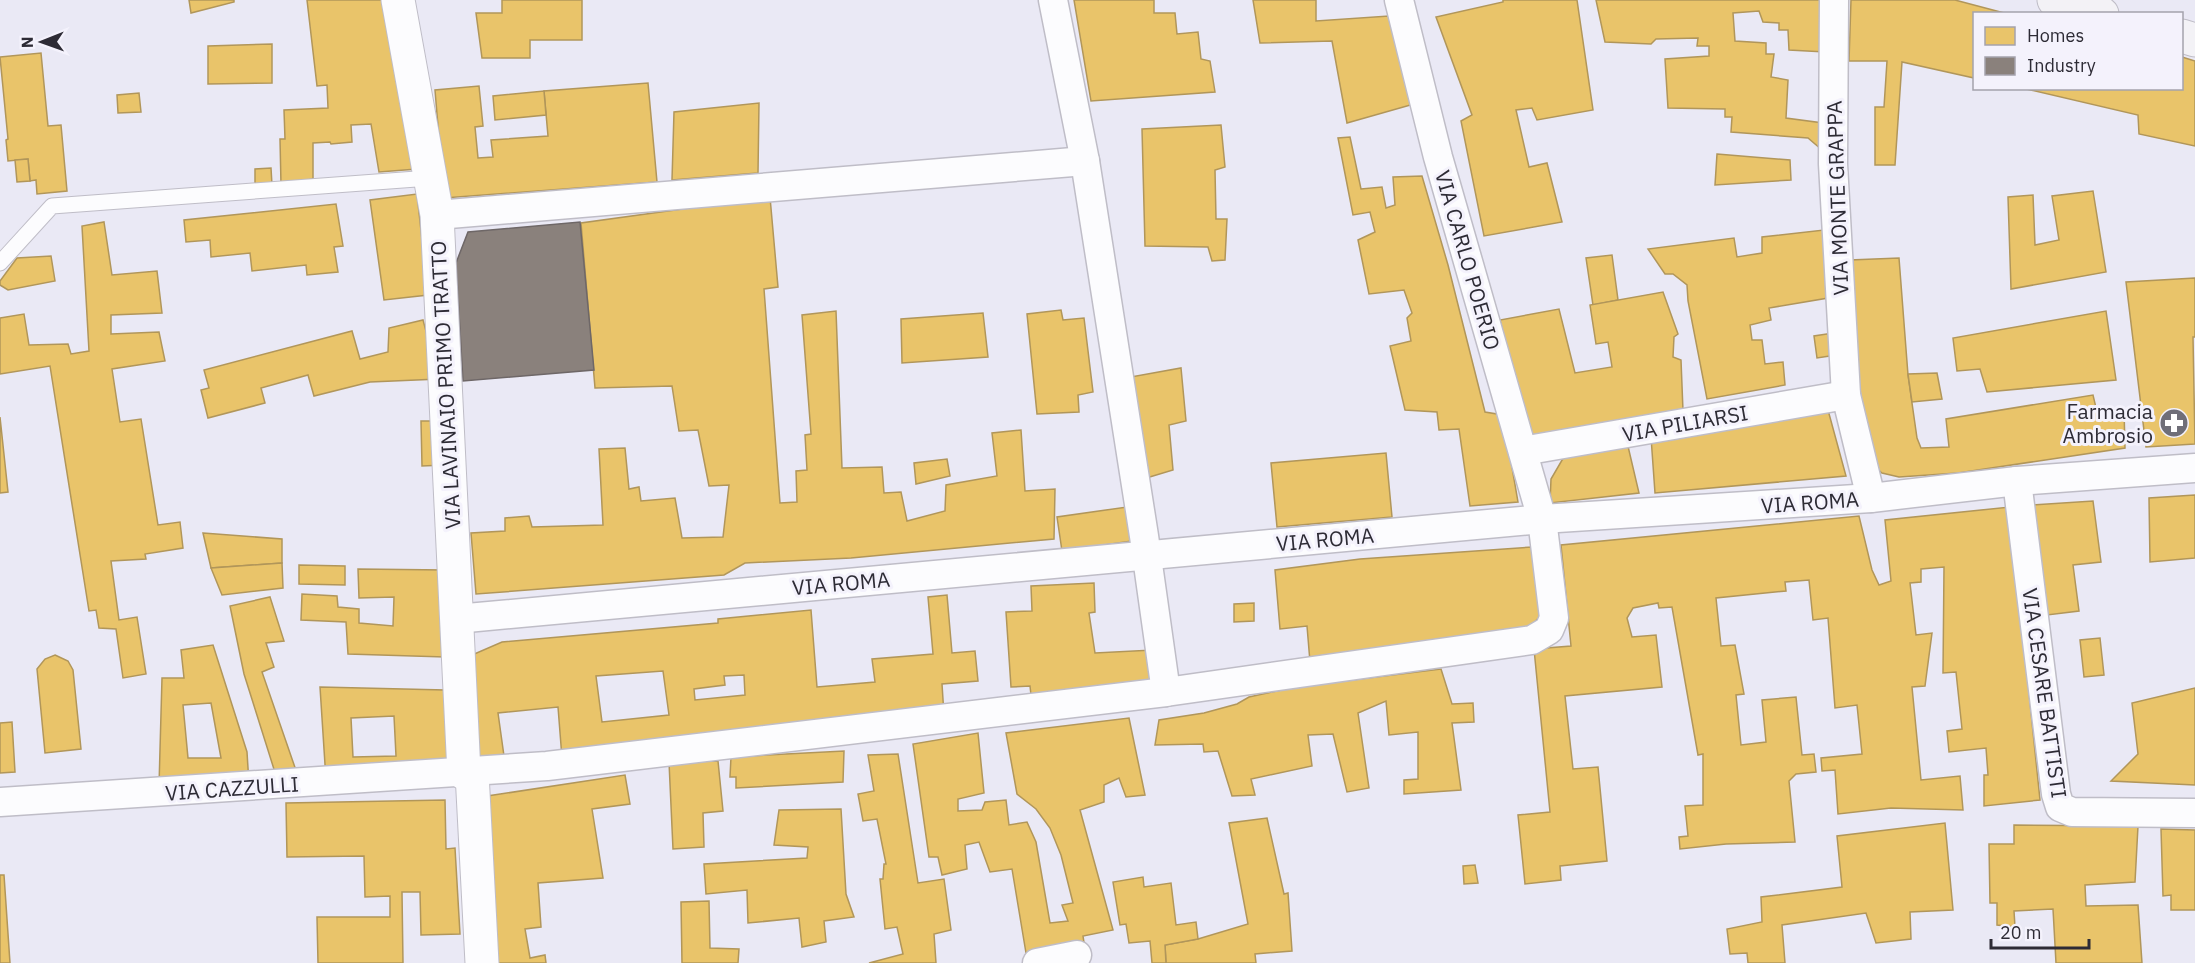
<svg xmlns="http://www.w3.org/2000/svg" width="2195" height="963" font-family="'IBM Plex Sans',sans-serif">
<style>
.homes{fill:#e9c46a;stroke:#b1965a;stroke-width:1.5;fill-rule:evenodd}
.industry{fill:#8a817c;stroke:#6e6767;stroke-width:1.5}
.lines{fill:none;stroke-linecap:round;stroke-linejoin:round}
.service-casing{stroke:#bfbdc7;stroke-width:17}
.minor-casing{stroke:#bfbdc7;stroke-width:31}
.tertiary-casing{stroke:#bfbdc7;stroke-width:35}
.secondary-casing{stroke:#bfbdc7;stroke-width:35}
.service{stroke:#fcfcfe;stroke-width:15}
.minor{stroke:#fcfcfe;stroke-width:28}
.tertiary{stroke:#fcfcfe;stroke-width:33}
.secondary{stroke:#f3f2f6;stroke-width:33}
.labels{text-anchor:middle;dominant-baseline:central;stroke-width:6;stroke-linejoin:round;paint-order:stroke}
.street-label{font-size:21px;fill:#2d2b35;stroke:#f4f2fc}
.poi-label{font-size:21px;fill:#2d2b35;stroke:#f4f2fc;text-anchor:end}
</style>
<rect width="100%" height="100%" fill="#eae9f5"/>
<g class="homes">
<path d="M189 0H234V2L191 13Z"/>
<path d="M307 0H390L417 169 379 172 371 124 351 125 352 142 331 144 330 142 313 143V179L281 185 280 139H285L284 110 328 108 327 85 317 86Z"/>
<path d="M502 0H582V40H530V58H482L476 13H502Z"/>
<path d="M1074 0H1154V13H1175L1177 34 1198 32 1201 59 1210 61 1215 92 1091 101Z"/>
<path d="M1253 0H1316V21L1389 16 1414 104 1347 123 1332 41 1260 43Z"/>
<path d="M1503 0H1577L1593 110 1537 120 1532 108 1516 110 1529 167 1547 163 1562 222 1484 236 1461 121 1472 115 1436 17 1503 2Z"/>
<path d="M1596 0H1820L1825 52 1789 50 1788 30H1779V23L1763 22 1759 11 1733 13 1735 41 1766 43V54H1774L1771 77 1788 80 1786 118 1823 123 1822 150 1808 138 1731 132 1732 117H1725V109L1668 108 1665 59 1709 56V46H1697L1698 38 1656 39 1651 44 1605 42Z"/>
<path d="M1851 0H1955L2008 14H1974V78L1902 62 1895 165H1875V107H1884L1887 61H1849Z"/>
<path d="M272 44V83L208 84V46Z"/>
<path d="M41 53 48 126 61 125 67 191 37 194 36 180 30 181 28 159 8 161 6 140 8 139 0 57Z"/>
<path d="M2182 57 2195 61V146L2139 134 2138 115 2022 88H2182Z"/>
<path d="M648 83 657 182 444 198 435 90 479 86 483 126 475 127 478 158 493 157 491 140 548 136 544 91Z"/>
<path d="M544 91 546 115 495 120 493 96Z"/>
<path d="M139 93 141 112 118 113 117 95Z"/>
<path d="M759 103 758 173 672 180 674 112Z"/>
<path d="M1221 125 1225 167 1215 170 1216 219H1227L1225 260 1212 261 1208 247 1145 246 1142 129Z"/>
<path d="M1350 137 1361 189 1382 187 1386 208 1395 205 1393 177 1422 176 1448 265 1485 412 1503 415 1518 502 1470 506 1459 429 1439 430 1437 412 1405 410 1390 346 1411 341 1407 318 1412 313 1404 290 1369 294 1358 240 1375 232 1370 212 1353 215 1338 138Z"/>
<path d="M1717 154 1790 160 1791 180 1715 185Z"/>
<path d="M28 159 30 181 17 182 15 160Z"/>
<path d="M271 168 272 185 255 186V169Z"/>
<path d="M2093 191 2106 272 2011 289 2008 197 2033 195 2035 245 2059 240 2052 196Z"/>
<path d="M417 194 428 295 384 300 370 200Z"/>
<path d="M770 197 778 287 764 289 780 503 797 502 796 471 807 470 805 435 811 434 802 315 836 311 842 468 882 467 884 493 901 492 907 521 945 511 946 485 997 476 992 433 1021 430 1025 491 1055 489 1054 539 851 558 745 563 724 575 476 594 471 533 505 531V518L529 516 532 527 603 525 599 449 625 448 629 489 639 487 641 501 675 498 682 538 723 537 729 485 709 486 698 430 679 431 672 386 595 388 581 223Z"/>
<path d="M336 204 343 246 334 247 338 272 307 275 306 265 252 271 250 253 211 257 210 240 186 242 184 220Z"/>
<path d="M104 222 112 275 157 271 162 313 111 315V334L159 332 165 361 112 369 120 422 141 419 158 525 180 522 183 548 145 554 146 559 111 561 119 620 137 617 146 674 123 678 116 629 99 628 96 610 89 611 50 366 0 374V318L24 314 29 345 68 344 71 354 89 351 82 226Z"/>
<path d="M1824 230 1828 298 1769 308 1771 320 1750 325 1752 340H1762L1765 364 1783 362 1785 385 1707 399 1688 301 1687 285 1673 274H1665L1648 249 1734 238 1737 257 1762 253V237Z"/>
<path d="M1612 255 1618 300 1593 305 1586 258Z"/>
<path d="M51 256 55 281 8 290 0 285V281L17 258Z"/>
<path d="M1899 258 1908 375 1917 438 1921 448 1949 447 1946 419 2093 395 2097 412 2124 409 2125 448 1958 473 1899 477 1882 473 1875 467 1861 406 1850 260Z"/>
<path d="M2195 278V337H2193L2195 444 2146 447 2126 282Z"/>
<path d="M1663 292 1678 334 1674 337 1673 357 1681 360 1683 411 1528 439 1500 320 1559 309 1575 373 1612 367 1608 342 1596 344 1590 305Z"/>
<path d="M1061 310 1063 320 1084 318 1093 392 1078 395 1079 412 1037 414 1027 314Z"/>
<path d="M2106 311 2116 380 1987 392 1980 369 1957 371 1953 338Z"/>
<path d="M983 313 988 357 902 363 901 319Z"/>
<path d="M423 320 439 379 370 382 314 396 308 375 261 388 265 403 208 418 201 390 209 388 204 370 352 331 360 359 388 352 389 328Z"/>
<path d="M1833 333 1836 355 1817 358 1814 336Z"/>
<path d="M1181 368 1186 421 1169 425 1173 470 1143 479 1125 378Z"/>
<path d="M1937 373 1942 399 1912 402 1908 374Z"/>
<path d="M1828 410 1846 476 1655 493 1651 437Z"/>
<path d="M0 417 8 492 0 493Z"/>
<path d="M421 421H443L444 465 422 466Z"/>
<path d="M1627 442 1639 493 1550 503 1551 479 1565 455Z"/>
<path d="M1386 453 1392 517 1277 527 1271 463Z"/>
<path d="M947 459 950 476 916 484 914 463Z"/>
<path d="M2195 495V558L2150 562 2149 498Z"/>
<path d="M2093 501 2101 562 2073 565 2079 611 2047 615 2032 505Z"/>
<path d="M1127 507 1132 541 1062 551 1057 517Z"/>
<path d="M2010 507 2040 800 1984 806V775H1988L1986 748 1949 752 1947 731 1962 729 1956 672 1943 673 1944 567 1921 569V582L1910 583 1916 635 1932 633 1925 686 1912 687 1921 780 1960 776 1963 810 1891 808 1838 814 1835 770 1822 771 1821 758 1862 754 1857 705 1835 708 1828 618 1813 620 1809 580 1785 582 1786 591 1716 598 1721 646 1735 645 1744 694 1736 695 1741 745 1766 742 1762 700 1796 697 1802 755 1814 754 1816 772 1796 774 1789 781 1795 842 1726 844 1680 849 1679 837 1688 836 1685 806 1703 805V754L1698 755 1672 607 1659 608 1658 603 1633 608 1627 618 1632 637 1656 635 1662 687 1565 696 1573 769 1598 767 1607 861 1560 866 1561 880 1525 884 1518 815 1550 812 1534 649 1571 646 1561 545 1859 516 1872 570 1879 585 1891 581 1885 520Z"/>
<path d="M203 533 282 539V563L211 568Z"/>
<path d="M1532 547 1543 614 1528 628 1310 662 1307 626 1280 629 1275 570 1360 559Z"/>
<path d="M282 563 283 588 222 595 211 568Z"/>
<path d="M299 565 345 566V585L299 584Z"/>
<path d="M358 569 445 570V657L348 654 346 622 301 620 302 594 337 596 338 607 359 609V623L393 626 394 597 359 598Z"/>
<path d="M1094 583 1095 612 1089 613 1095 653 1153 650 1155 688 1031 695 1030 686 1011 687 1006 612 1032 611 1031 586Z"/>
<path d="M947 595 952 653 975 651 978 681 942 684 944 715 562 758 558 707 498 713 504 756 477 758 472 655 502 642 718 623V619L811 610 817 687 875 682 872 659 933 654 928 597ZM663 671 669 715 602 722 596 676ZM744 675 745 695 695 700 694 689 725 685 724 676Z"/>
<path d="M270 597 284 641 266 643 274 667 262 672 300 782H278L244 674 230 606Z"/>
<path d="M1254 603V621L1234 622V604Z"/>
<path d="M2100 638 2104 675 2084 677 2080 640Z"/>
<path d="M213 645 247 752 249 784 159 786 162 678H184L181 650ZM211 703 221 758H188L183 705Z"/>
<path d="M55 655 68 661 73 670 81 749 45 753 37 669 45 659Z"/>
<path d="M1441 669 1452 704 1473 703 1474 722 1452 723 1461 790 1404 794V780L1418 779V732L1389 735 1386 701 1358 713 1369 788 1347 792 1333 734 1308 735 1312 766 1251 779 1255 795 1232 796 1218 751 1204 752 1203 744 1155 745 1159 720 1204 713 1237 704 1249 697 1295 687Z"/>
<path d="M320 687 445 690 448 762 326 780ZM394 716 396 756 353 757 351 718Z"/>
<path d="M2195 688V785L2111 781 2138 754 2132 703Z"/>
<path d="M1129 718 1145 795 1126 797 1119 778 1104 785V802L1080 810 1113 930 1083 936 1085 949 1027 959 1012 869 990 872 979 842 965 845 967 869 942 875 938 857H929L913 744 978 733 984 793 958 799V811L982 810 985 802 1006 800 1009 825 1027 822 1036 842 1050 923 1068 921 1062 905 1073 903 1061 855 1050 828 1036 809 1017 794 1006 733Z"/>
<path d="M12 722 15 772 0 773V723Z"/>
<path d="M844 751 843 782 736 788V777H730L731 757Z"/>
<path d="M898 754 918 883 944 879 951 930 934 934 936 963H869L903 954 897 927 885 929 880 879H883L884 864H886L877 819 863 821 858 794 874 791 868 755Z"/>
<path d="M718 761 723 811 703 813 704 847 673 849 669 762Z"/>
<path d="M625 775 630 804 592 809 603 878 538 883 541 927 525 929 530 958 545 955 546 963H491L481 797Z"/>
<path d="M445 800 446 849 455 848 460 934 421 935 420 892H402L403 963H318L317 917H390V896L365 897 364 856 287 857 286 803Z"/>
<path d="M841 809 846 894 854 917 824 921 826 942 802 947 799 918 748 923 747 890 706 894 704 864 807 858 808 847 774 845 779 810Z"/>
<path d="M1267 818 1284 894 1288 893 1292 951 1255 954 1256 963H1166L1165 945 1198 939 1248 924 1229 823Z"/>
<path d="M1945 823 1953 910 1910 912 1911 939 1876 943 1866 913 1782 925 1785 963H1748L1747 953 1730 954 1727 929 1762 922 1761 897 1842 887 1837 836Z"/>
<path d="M2014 825 2138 826 2135 882 2085 885 2086 906 2138 905 2142 963H2056L2053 909 2014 911 2015 927 1997 925V903H1990L1989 844H2014Z"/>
<path d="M2161 829 2195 830V910H2171V895L2163 896Z"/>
<path d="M1475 865 1478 883 1464 884 1463 866Z"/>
<path d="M0 875H4L10 963H0Z"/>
<path d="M1143 877 1144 887 1171 883 1176 925 1196 922 1198 939 1165 945 1166 963H1152L1150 941 1129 943 1126 924 1120 925 1113 882Z"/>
<path d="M709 901 710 948 739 949 738 963H682L681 902Z"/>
</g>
<path class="industry" d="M580 222 594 370 463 381 456 263 468 232Z"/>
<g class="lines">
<g class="service-casing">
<path id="service" d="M0 263 52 206 430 178"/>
</g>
<g class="minor-casing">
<g id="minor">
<path d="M1053 0 1085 161 1144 536 1166 692"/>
<path d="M1834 0 1833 164 1846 395 1871 498"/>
<path d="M437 215 1085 161"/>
<path d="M1523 451 1846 395"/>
<path d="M2017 481 2056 794 2060 807 2072 812 2195 813"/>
<path d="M456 619 1542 519 1871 498 2017 481 2195 468"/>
<path d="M0 802 547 766 1166 692 1532 640 1549 630 1554 618 1542 519 1438 157 1399 0"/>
<path d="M1037 963 1077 955"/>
</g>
</g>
<g class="tertiary-casing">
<g id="tertiary">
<path d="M398 0 437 215 464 773"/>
<path d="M472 773 482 963"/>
</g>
</g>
<g class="secondary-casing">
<g id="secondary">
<path d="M2054 0 2102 14"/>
<path d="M2182 36 2195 40"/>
</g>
</g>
<use href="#service" class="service"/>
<use href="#minor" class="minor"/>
<use href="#tertiary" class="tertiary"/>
<use href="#secondary" class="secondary"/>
</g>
<defs>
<g id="pharmacy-disc" transform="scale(1.5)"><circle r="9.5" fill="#6f6e78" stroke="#f4f2fc"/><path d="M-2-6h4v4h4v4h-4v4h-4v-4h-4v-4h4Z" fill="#fff"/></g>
</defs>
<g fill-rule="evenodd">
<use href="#pharmacy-disc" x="2174" y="423"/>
</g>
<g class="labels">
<g class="street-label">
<text transform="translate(1837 198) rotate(-92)">VIA MONTE GRAPPA</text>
<text transform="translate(1468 260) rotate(74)">VIA CARLO POERIO</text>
<text transform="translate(445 385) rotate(-93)">VIA LAVINAIO PRIMO TRATTO</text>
<text transform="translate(1685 423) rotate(-10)">VIA PILIARSI</text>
<text transform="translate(1810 502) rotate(-4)">VIA ROMA</text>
<text transform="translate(1325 539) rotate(-5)">VIA ROMA</text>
<text transform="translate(841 583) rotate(-5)">VIA ROMA</text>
<text transform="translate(2045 693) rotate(82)">VIA CESARE BATTISTI</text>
<text transform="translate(232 788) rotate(-4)">VIA CAZZULLI</text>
</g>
<g class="poi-label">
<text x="2153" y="411">Farmacia<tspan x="2153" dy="24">Ambrosio</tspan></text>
</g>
</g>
<rect x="1973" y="12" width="210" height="78" fill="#f4f2fc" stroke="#a4a2ac" stroke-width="1.5"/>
<rect x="1985" y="27" width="30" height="18" fill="#e9c46a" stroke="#a4a2ac" stroke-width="1.5"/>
<text x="2027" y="42" font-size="18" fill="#2d2b35">Homes</text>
<rect x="1985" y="57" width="30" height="18" fill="#8a817c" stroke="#a4a2ac" stroke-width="1.5"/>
<text x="2027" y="72" font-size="18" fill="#2d2b35">Industry</text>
<g transform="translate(42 42) rotate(269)" stroke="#f4f2fc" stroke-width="4.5" paint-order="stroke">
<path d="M0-4.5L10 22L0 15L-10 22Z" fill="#2d2b35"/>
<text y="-9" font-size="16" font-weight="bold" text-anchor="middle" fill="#2d2b35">N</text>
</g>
<path d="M1991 939v9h98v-9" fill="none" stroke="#2d2b35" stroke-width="3"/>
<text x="2000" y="939" font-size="18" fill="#2d2b35" stroke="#f4f2fc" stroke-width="4.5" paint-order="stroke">20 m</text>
</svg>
